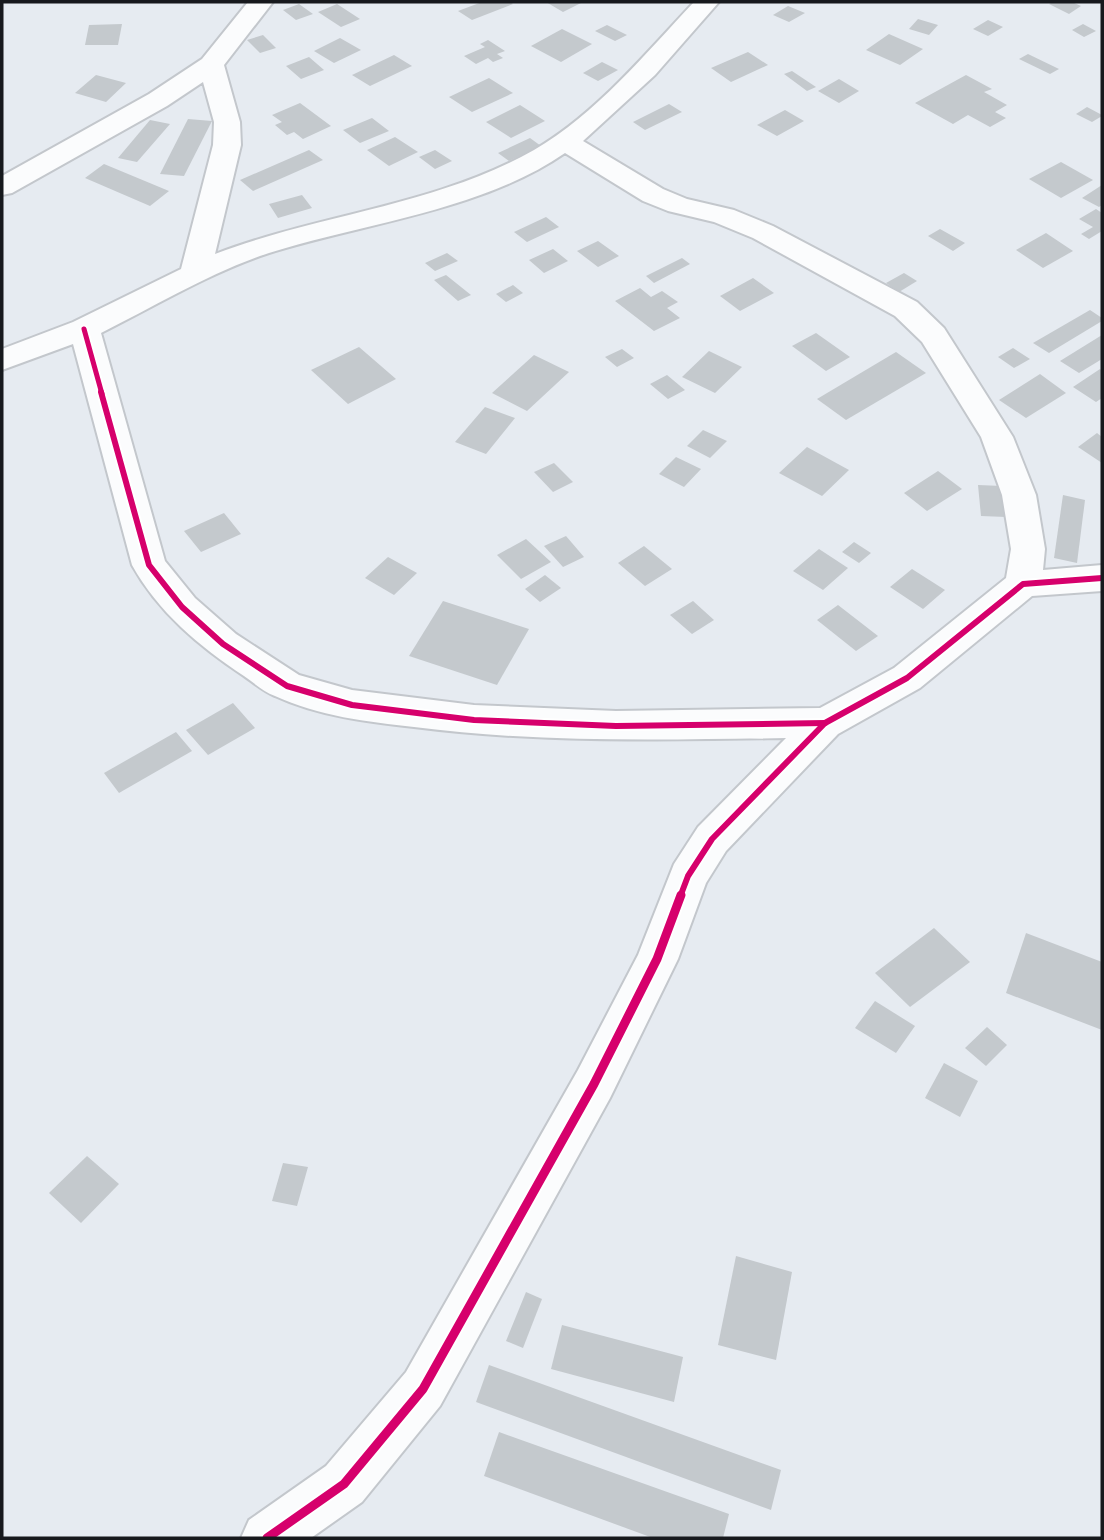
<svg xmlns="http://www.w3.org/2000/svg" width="1104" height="1540" font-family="'Varela Round',sans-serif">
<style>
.building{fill:#c4c9cd}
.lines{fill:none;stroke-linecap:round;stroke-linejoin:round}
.street-casing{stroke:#c3c7cc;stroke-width:4}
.street{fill:#fbfcfd;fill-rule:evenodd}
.cycleway-far2-casing{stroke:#fff;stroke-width:9}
.cycleway-far1-casing{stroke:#fff;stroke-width:10}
.cycleway-casing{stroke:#fff;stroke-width:13}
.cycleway-far2{stroke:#d6006c;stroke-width:5}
.cycleway-far1{stroke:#d6006c;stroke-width:6}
.cycleway{stroke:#d6006c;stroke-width:9}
</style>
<rect width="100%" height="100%" fill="#e6ebf1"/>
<g class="building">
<path d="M482 2H510L513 4 472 20 458 11Z"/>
<path d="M546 2H583L563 12Z"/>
<path d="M1053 2H1072L1081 6 1069 14 1049 4Z"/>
<path d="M299 4 313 14 296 20 283 10Z"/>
<path d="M337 4 360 19 341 27 318 12Z"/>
<path d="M788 6 805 13 789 22 773 15Z"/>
<path d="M918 19 938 25 929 35 909 29Z"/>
<path d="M988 20 1003 27 988 36 973 29Z"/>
<path d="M122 24 118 45H85L89 25Z"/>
<path d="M1083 24 1096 31 1084 37 1072 30Z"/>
<path d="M607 25 627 35 615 41 595 31Z"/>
<path d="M562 29 592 44 561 62 531 46Z"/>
<path d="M889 34 923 49 900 65 866 50Z"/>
<path d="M263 35 276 48 260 53 247 40Z"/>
<path d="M340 38 361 50 334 63 314 51Z"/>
<path d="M488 40 505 51 497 54 503 58 493 62 488 58 476 64 464 56 485 47 480 44Z"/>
<path d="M748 52 768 65 731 82 711 68Z"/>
<path d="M1028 54 1059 69 1050 74 1019 59Z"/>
<path d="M394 55 412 66 370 86 352 75Z"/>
<path d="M309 57 324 70 301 79 286 66Z"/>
<path d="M602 62 618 70 598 81 583 73Z"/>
<path d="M792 71 816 87 807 91 784 74Z"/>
<path d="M96 75 126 83 106 102 75 93Z"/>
<path d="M966 75 992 89 984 92 1007 105 995 112 1006 118 990 127 968 115 953 124 915 103Z"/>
<path d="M489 78 513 93 472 112 449 97Z"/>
<path d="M839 79 859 91 839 103 818 91Z"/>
<path d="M300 103 331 126 303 139 294 132 287 135 275 125 282 122 272 115Z"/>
<path d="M669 104 682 112 645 130 633 122Z"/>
<path d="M520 105 545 121 511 138 486 122Z"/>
<path d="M1087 107 1102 115V116L1092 122 1076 114Z"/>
<path d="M785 110 804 121 777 136 757 125Z"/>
<path d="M372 118 389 131 360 143 343 130Z"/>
<path d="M188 119 212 121 184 176 160 174Z"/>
<path d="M150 120 170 124 137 162 118 158Z"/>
<path d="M395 137 418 152 389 166 367 150Z"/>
<path d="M530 138 541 146 509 161 498 153Z"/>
<path d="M309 150 323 160 253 191 240 180Z"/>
<path d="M435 150 452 161 435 169 419 157Z"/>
<path d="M1061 162 1093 180 1061 198 1029 179Z"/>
<path d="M104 164 169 191 150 206 85 178Z"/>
<path d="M1102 185V205L1099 207 1082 198Z"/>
<path d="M302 195 312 208 278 218 269 204Z"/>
<path d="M1096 209 1102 213V231L1089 239 1081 234 1093 227 1079 219Z"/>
<path d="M546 217 559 227 527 242 514 232Z"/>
<path d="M940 229 965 243 953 251 928 236Z"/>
<path d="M1046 233 1073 251 1043 268 1016 250Z"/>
<path d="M598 241 619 256 598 267 577 251Z"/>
<path d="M553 249 568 261 544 273 529 260Z"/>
<path d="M447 253 458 261 435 271 425 263Z"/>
<path d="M682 258 690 264 654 283 646 276Z"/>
<path d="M904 273 917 281 899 292 886 283Z"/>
<path d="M446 275 471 295 458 301 434 280Z"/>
<path d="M753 278 774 293 740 311 720 296Z"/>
<path d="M513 285 523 293 506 302 496 294Z"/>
<path d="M640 288 651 297 662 291 678 302 667 308 680 318 654 331 615 301Z"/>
<path d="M1090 310 1102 318V321L1049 353 1033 343Z"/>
<path d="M816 333 850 357 826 371 792 346Z"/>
<path d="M1102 335V359L1079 373 1060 361Z"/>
<path d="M359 347 396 379 348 404 311 370Z"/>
<path d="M1013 348 1030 359 1014 368 998 357Z"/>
<path d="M622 349 634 358 617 367 605 357Z"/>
<path d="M709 351 742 367 715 393 682 377Z"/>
<path d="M896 352 926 373 846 420 817 399Z"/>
<path d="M534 355 569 372 527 411 492 393Z"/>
<path d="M1100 369 1102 371V398L1096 402 1073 387Z"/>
<path d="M1040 374 1066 393 1026 418 999 400Z"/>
<path d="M667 375 685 390 668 399 650 384Z"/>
<path d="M485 407 515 418 486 454 455 442Z"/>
<path d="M703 430 727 441 710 458 687 446Z"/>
<path d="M1097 433 1102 437V463L1078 447Z"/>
<path d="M807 447 849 470 822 496 779 473Z"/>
<path d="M676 457 701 469 684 487 659 474Z"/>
<path d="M554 463 573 482 553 492 534 472Z"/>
<path d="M938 471 962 489 927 511 904 493Z"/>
<path d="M978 485 1002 486 1006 517 981 516Z"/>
<path d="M1063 495 1085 500 1077 563 1054 558Z"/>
<path d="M224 513 241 534 201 552 184 531Z"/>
<path d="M566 536 584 557 563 567 544 546Z"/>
<path d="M526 539 551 562 521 579 497 555Z"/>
<path d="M854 542 871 553 859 563 842 552Z"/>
<path d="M644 546 672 569 645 586 618 563Z"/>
<path d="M819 549 848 568 823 590 793 571Z"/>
<path d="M388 557 417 573 394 595 365 578Z"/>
<path d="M912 569 945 590 923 609 890 587Z"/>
<path d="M545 575 561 588 540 602 525 589Z"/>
<path d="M443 601 529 629 497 685 409 656Z"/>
<path d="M693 601 714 620 692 634 670 615Z"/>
<path d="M838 605 878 636 856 651 817 620Z"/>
<path d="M233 703 255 728 208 755 186 730Z"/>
<path d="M176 732 192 751 119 793 104 773Z"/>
<path d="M934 928 970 962 910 1007 875 973Z"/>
<path d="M1026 933 1102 962V1030L1006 993Z"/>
<path d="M875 1001 915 1026 896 1053 855 1028Z"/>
<path d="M987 1027 1007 1045 986 1066 965 1048Z"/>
<path d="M944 1063 978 1081 960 1117 925 1098Z"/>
<path d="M87 1156 119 1184 81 1223 49 1193Z"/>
<path d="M283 1163 308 1167 297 1206 272 1201Z"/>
<path d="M736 1256 792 1272 776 1360 718 1345Z"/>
<path d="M526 1292 542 1299 523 1348 506 1341Z"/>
<path d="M562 1325 683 1357 674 1402 551 1369Z"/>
<path d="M489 1365 781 1470 771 1510 476 1402Z"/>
<path d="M499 1432 729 1514 723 1538H653L484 1476Z"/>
</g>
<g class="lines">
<g class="street-casing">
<path id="street" d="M248 2H273L224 65 240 122 241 145 215 254C319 214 435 206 534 150 596 114 645 54 694 2H719L655 75 583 141 663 189 687 199 734 210 773 226 917 302 944 328 1013 437 1036 495 1045 549 1043 570 1102 565V591L1032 596 920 688 838 734 726 851 706 883 678 959 610 1098 440 1406 362 1502 311 1538H241L249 1520 326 1466 406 1372 578 1070 638 955 674 864 698 827 786 738C662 740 538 743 414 727 368 722 318 716 275 696 264 692 254 683 244 676 200 647 158 612 132 565L73 344 2 370V349L73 322 181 269 213 145 214 122 203 82 167 106 12 193 2 195V176L149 94 202 59ZM565 153 643 201 668 211 714 222 753 238 895 316 922 342 981 437 1002 495 1011 549 1006 578 894 668 820 708 616 711 474 705 352 690 299 675 236 634 195 598 165 561 101 333C155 306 211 272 269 253 364 223 481 211 565 153Z"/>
</g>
<use href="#street" class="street"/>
<g class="cycleway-far2-casing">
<path id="cycleway-far2" d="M84 329 102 394"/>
</g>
<g class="cycleway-far1-casing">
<g id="cycleway-far1">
<path d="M101 392 149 565 182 607 223 644 287 686 352 705 474 720 616 726 825 723"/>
<path d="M680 897 688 876 712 839 825 723 907 678 1023 584 1102 578"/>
</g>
</g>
<g class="cycleway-casing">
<path id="cycleway" d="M267 1538 344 1484 423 1389 594 1084 657 959 681 895"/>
</g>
<use href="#cycleway-far2" class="cycleway-far2"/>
<use href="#cycleway-far1" class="cycleway-far1"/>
<use href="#cycleway" class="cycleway"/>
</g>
<rect width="1104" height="1540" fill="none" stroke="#17191d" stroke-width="7"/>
</svg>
